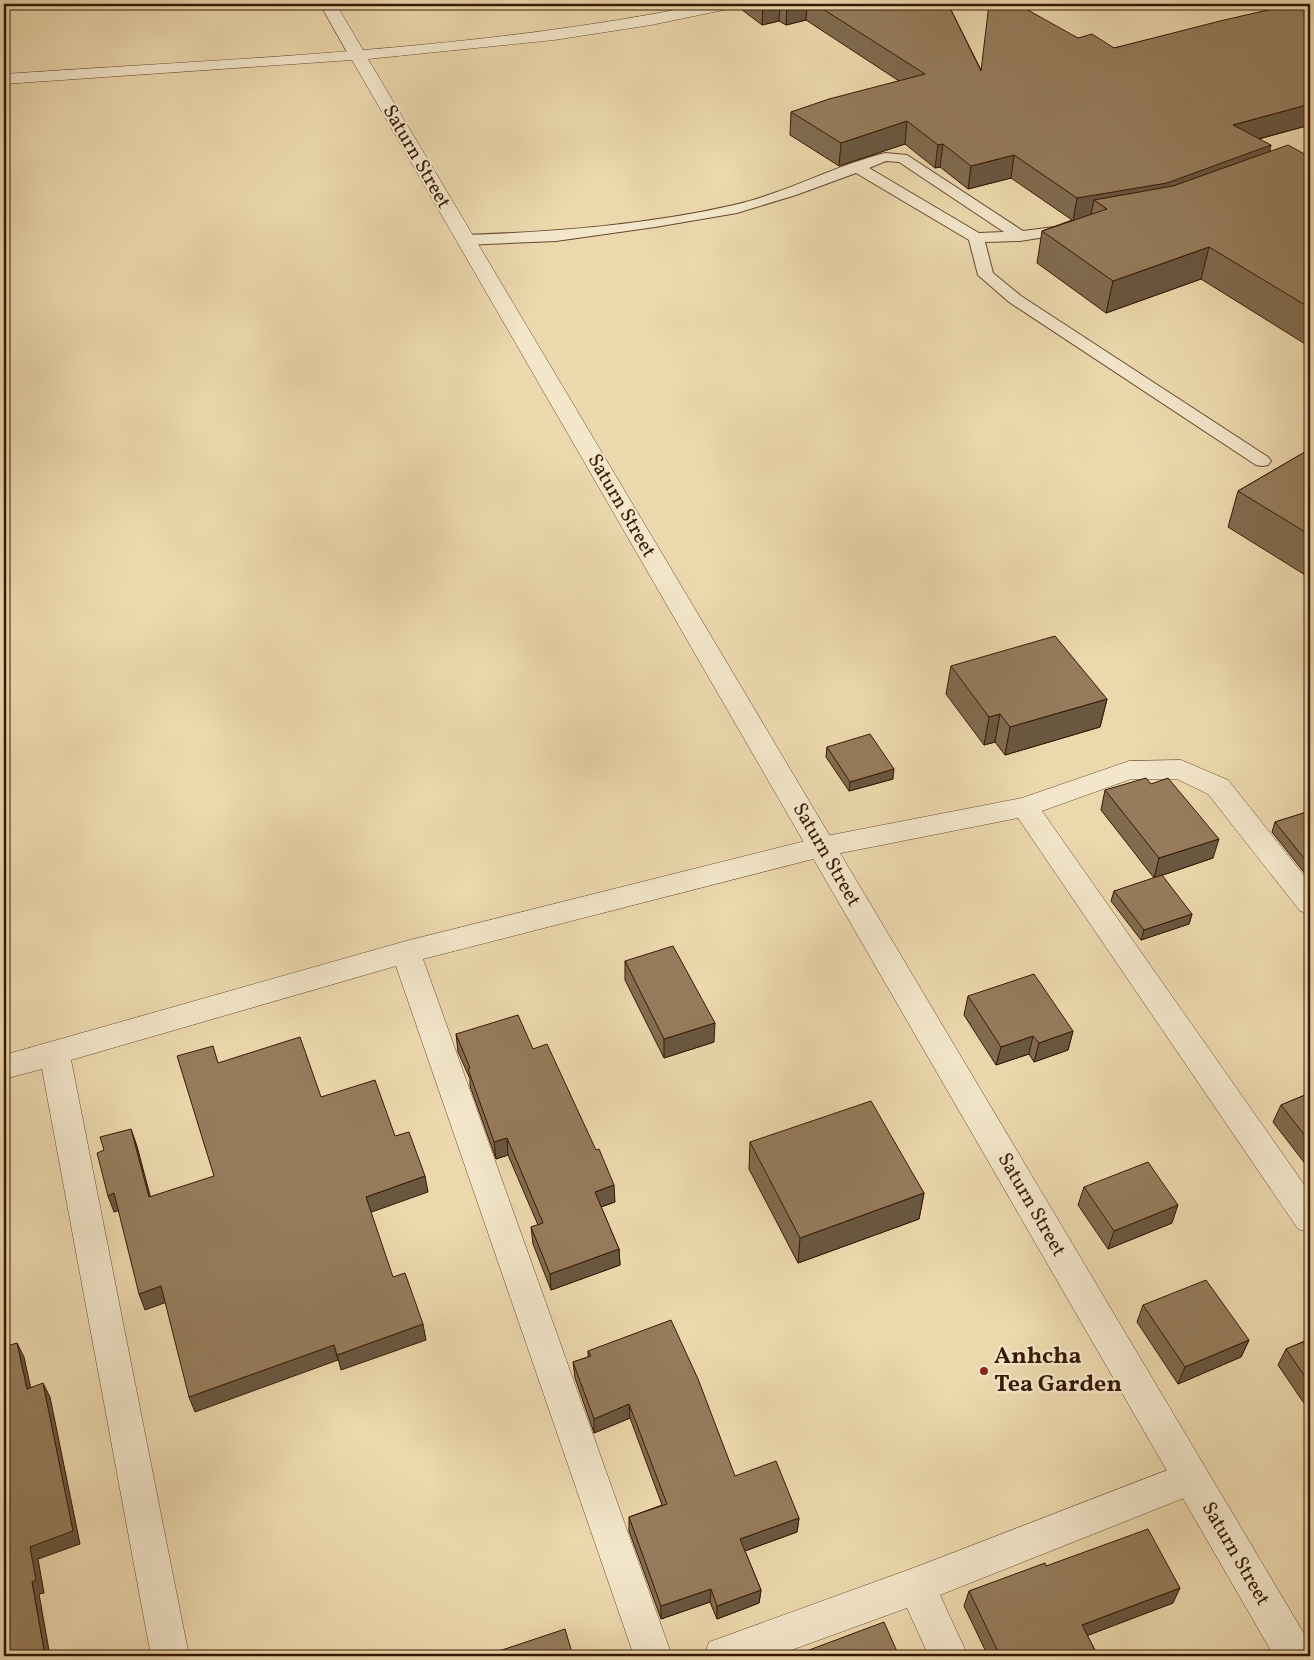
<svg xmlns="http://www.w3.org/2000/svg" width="1314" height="1660" font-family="Vollkorn,serif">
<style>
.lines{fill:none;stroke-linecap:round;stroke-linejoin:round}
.service-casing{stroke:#65482e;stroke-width:2}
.minor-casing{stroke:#65482e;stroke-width:1}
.tertiary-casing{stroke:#65482e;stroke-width:1}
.service{fill:#f3e6ca;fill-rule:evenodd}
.minor{fill:#f3e6ca;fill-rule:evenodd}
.tertiary{fill:#f3e6ca;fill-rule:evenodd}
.wall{fill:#816b4f;stroke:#381804}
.shaded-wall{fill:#695740;stroke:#381804}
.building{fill:#967c5c;stroke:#381804}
.poi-dot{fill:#8f2418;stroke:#f3e6ca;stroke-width:2}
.labels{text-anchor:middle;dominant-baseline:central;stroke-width:4.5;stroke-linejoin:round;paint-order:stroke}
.street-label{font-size:20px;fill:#381804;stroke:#f3e6ca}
.near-poi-label{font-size:24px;font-weight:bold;fill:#381804;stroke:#f3e6ca;text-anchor:start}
</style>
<rect width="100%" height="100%" fill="#ecd8ad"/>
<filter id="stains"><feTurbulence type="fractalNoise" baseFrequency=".004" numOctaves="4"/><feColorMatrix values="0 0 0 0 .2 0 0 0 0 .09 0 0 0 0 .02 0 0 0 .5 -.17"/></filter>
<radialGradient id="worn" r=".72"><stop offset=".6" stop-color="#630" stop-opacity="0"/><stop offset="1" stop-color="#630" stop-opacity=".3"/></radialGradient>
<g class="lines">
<g class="service-casing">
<path id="service" d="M885 153 907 155 1023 231 1070 225 1075 226 1077 229 1075 232 1070 233 1020 241 985 242 993 273 1021 296 1268 457 1271 461 1268 465 1262 466 1256 465 1009 302 978 275 969 240 856 173 796 195 737 213 655 227 556 241 465 245 460 243 457 240 460 237 465 235C555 232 646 225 734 205 786 193 834 166 885 153ZM886 161 899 162 1004 232 979 233 869 168Z"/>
</g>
<g class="minor-casing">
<g id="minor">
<path d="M320 4H336L366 55 363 59H351Z"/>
<path d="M1181 760 1228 780 1310 883V914L1300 911 1208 794 1177 779H1131L1042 811 1310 1193V1233L1298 1229 1018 818 821 857 423 959 672 1656H634L396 966 71 1060 189 1656H151L42 1069 4 1079V1055L406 941 821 837 1022 798 1129 761Z"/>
<path d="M1191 1461 1204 1466 1209 1478 1204 1490 940 1595 968 1656H929L907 1608 775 1656H704L709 1642 723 1637 916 1567Z"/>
</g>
</g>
<g class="tertiary-casing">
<path id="tertiary" d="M705 4H736L734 7 728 9 651 25 554 40 368 59 1309 1642 1310 1656H1274L352 60 4 84V74C236 58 477 51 705 4Z"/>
</g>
<use href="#service" class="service"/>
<use href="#minor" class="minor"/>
<use href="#tertiary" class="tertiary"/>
</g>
<g class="wall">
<path d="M737 4H948L981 70 1078 38 1114 48 1310 4V125L1259 139 1270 151 1310 157V347L1201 279 1106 313 1037 263 1042 231 1072 220 1011 178 968 189 940 167 935 168 905 144 839 166 790 135 791 112 899 81 806 20 786 25 779 21 762 25 737 6Z"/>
<path d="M1310 449V578L1228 527 1238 491Z"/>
<path d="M951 666 1107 699 1100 727 1005 755 995 742 984 745 946 694Z"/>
<path d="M827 747 893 779 849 791 826 757Z"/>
<path d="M1151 784 1213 858 1154 878 1101 810 1105 790Z"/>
<path d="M1310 811V880L1272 832 1275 822Z"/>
<path d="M1114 891 1192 914 1189 924 1141 940 1111 901Z"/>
<path d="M625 961 714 1042 664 1058 625 980Z"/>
<path d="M968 996 1073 1031 1068 1050 1034 1062 1029 1054 996 1065 964 1015Z"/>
<path d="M456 1034 533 1049 615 1202 601 1207 619 1249 620 1265 551 1290 533 1244 531 1227 538 1225 508 1155 496 1159 470 1086V1079L458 1052Z"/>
<path d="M1310 1093V1170L1273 1122 1281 1105Z"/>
<path d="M750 1142 924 1193 919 1219 798 1263 749 1169Z"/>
<path d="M1084 1187 1172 1223 1108 1249 1078 1205Z"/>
<path d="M1143 1305 1249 1340 1241 1357 1178 1384 1137 1322Z"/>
<path d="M1310 1339V1412L1278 1365 1286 1349Z"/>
<path d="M588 1351 735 1476 799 1518 797 1532 745 1551 761 1590 759 1603 717 1619 710 1602 661 1619 629 1531V1517L662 1505 630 1418 594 1433 575 1378 573 1362 588 1357Z"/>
<path d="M1046 1566 1173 1603 1087 1635 1098 1656H988L964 1606 969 1591Z"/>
</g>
<g class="shaded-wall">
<path d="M763 4H780L779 21 762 25Z"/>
<path d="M787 4H807L806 20 786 25Z"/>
<path d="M1310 104V125L1228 147 1233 125Z"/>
<path d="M907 121 905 144 839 166 841 143Z"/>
<path d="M943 144 940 167 935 168 938 145Z"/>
<path d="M1271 145 1266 168 1107 209 1094 200 1090 218 1073 221 1077 198Z"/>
<path d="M1014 155 1011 178 968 189 971 166Z"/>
<path d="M1209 247 1201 279 1106 313 1113 281Z"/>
<path d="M1107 699 1100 727 1005 755 1010 727Z"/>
<path d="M1000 714 995 742 984 745 989 717Z"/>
<path d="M894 769 893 779 849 791 850 782Z"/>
<path d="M1219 839 1213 858 1154 878 1159 858Z"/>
<path d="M1192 914 1189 924 1141 940 1144 930Z"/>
<path d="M715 1023 714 1042 664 1058V1039Z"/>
<path d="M1073 1031 1068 1050 1034 1062 1039 1043Z"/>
<path d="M1033 1036 1029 1054 996 1065 1001 1047Z"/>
<path d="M131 1129 137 1146 155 1214 149 1197Z"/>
<path d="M507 1138 508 1155 496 1159 494 1142Z"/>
<path d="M425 1176 428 1192 369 1213 366 1197Z"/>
<path d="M614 1185 615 1202 595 1209V1192Z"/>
<path d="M114 1193 121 1210 114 1212 108 1196Z"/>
<path d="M924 1193 919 1219 798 1263 800 1238Z"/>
<path d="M1178 1205 1172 1223 1108 1249 1114 1231Z"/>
<path d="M619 1249 620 1265 551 1290 550 1274Z"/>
<path d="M161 1286 167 1302 145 1310 139 1294Z"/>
<path d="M423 1324 426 1340 341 1370 337 1355Z"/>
<path d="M1249 1340 1241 1357 1178 1384 1185 1367Z"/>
<path d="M17 1343 24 1357 34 1403 27 1389Z"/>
<path d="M334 1345 338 1360 195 1412 189 1397Z"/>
<path d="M43 1383 50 1397 80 1544 38 1559 44 1593 39 1594 50 1656H45L32 1582 30 1547Z"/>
<path d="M629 1404 630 1418 594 1433V1419Z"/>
<path d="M799 1518 797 1532 739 1553 740 1539Z"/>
<path d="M1180 1588 1173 1603 1076 1640 1082 1625Z"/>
<path d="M711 1589 710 1602 661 1619V1606Z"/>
<path d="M761 1590 759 1603 717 1619V1606Z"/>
</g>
<g class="building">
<path d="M815 4H948L981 71 989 4H1017L1078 38 1092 34 1114 48 1220 21 1294 4H1310V104L1233 125 1271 145 1167 183 1077 198 1014 155 971 166 943 144 938 145 907 121 841 143 791 112 829 99 925 74Z"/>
<path d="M1288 145 1310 157V308L1209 247 1113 281 1042 231 1107 209 1094 200 1173 186Z"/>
<path d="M1310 449V535L1238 491Z"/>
<path d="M1055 636 1107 699 1010 727 1000 714 989 717 951 666Z"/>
<path d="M870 734 894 769 850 782 827 747Z"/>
<path d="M1146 778 1151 784 1168 778 1219 839 1159 858 1105 790Z"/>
<path d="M1310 811V866L1275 822Z"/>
<path d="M1162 875 1192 914 1144 930 1114 891Z"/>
<path d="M673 946 715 1023 664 1039 625 961Z"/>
<path d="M1034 974 1073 1031 1039 1043 1033 1036 1001 1047 968 996Z"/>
<path d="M518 1015 533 1049 547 1044 596 1150 599 1149 614 1185 595 1192 619 1249 550 1274 531 1227 543 1223 507 1138 494 1142 468 1069 470 1068 456 1034Z"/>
<path d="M300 1037 321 1097 375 1080 395 1136 409 1132 425 1176 366 1197 393 1277 405 1273 423 1324 337 1355 334 1345 189 1397 161 1286 139 1294 114 1193 108 1196 97 1153 104 1150 100 1137 131 1129 149 1197 214 1176 177 1056 213 1046 218 1063Z"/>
<path d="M1310 1093V1142L1281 1105Z"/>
<path d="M871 1101 924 1193 800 1238 750 1142Z"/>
<path d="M1148 1162 1178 1205 1114 1231 1084 1187Z"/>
<path d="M1206 1280 1249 1340 1185 1367 1143 1305Z"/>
<path d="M671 1320 698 1379 735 1476 776 1461 799 1518 740 1539 761 1590 717 1606 711 1589 661 1606 629 1517 667 1504 629 1404 594 1419 573 1362 591 1356 588 1351Z"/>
<path d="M1310 1339V1384L1286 1349Z"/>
<path d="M17 1343 27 1389 43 1383 73 1531 30 1547 36 1580 32 1582 45 1656H4V1347Z"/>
<path d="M1148 1529 1180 1588 1082 1625 1098 1656H1000L969 1591 1045 1563 1046 1566Z"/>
<path d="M884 1622 899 1656H793Z"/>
<path d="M565 1629 573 1656H484Z"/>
</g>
<circle class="poi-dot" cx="984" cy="1371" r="5"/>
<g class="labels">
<g class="street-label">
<text transform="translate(416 157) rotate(60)">Saturn Street</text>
<text transform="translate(621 506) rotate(60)">Saturn Street</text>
<text transform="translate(826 855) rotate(60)">Saturn Street</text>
<text transform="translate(1031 1205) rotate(60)">Saturn Street</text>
<text transform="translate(1235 1554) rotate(60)">Saturn Street</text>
</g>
<g class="near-poi-label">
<text x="994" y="1357">Anhcha<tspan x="994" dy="28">Tea Garden</tspan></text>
</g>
</g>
<rect width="1314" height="1660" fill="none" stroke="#ecd8ad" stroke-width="20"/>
<rect x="5" y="5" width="1304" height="1650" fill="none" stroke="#381804" stroke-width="2.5"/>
<rect x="10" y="10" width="1294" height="1640" fill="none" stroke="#381804"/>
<rect width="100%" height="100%" filter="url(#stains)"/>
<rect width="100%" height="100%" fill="url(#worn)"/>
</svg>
